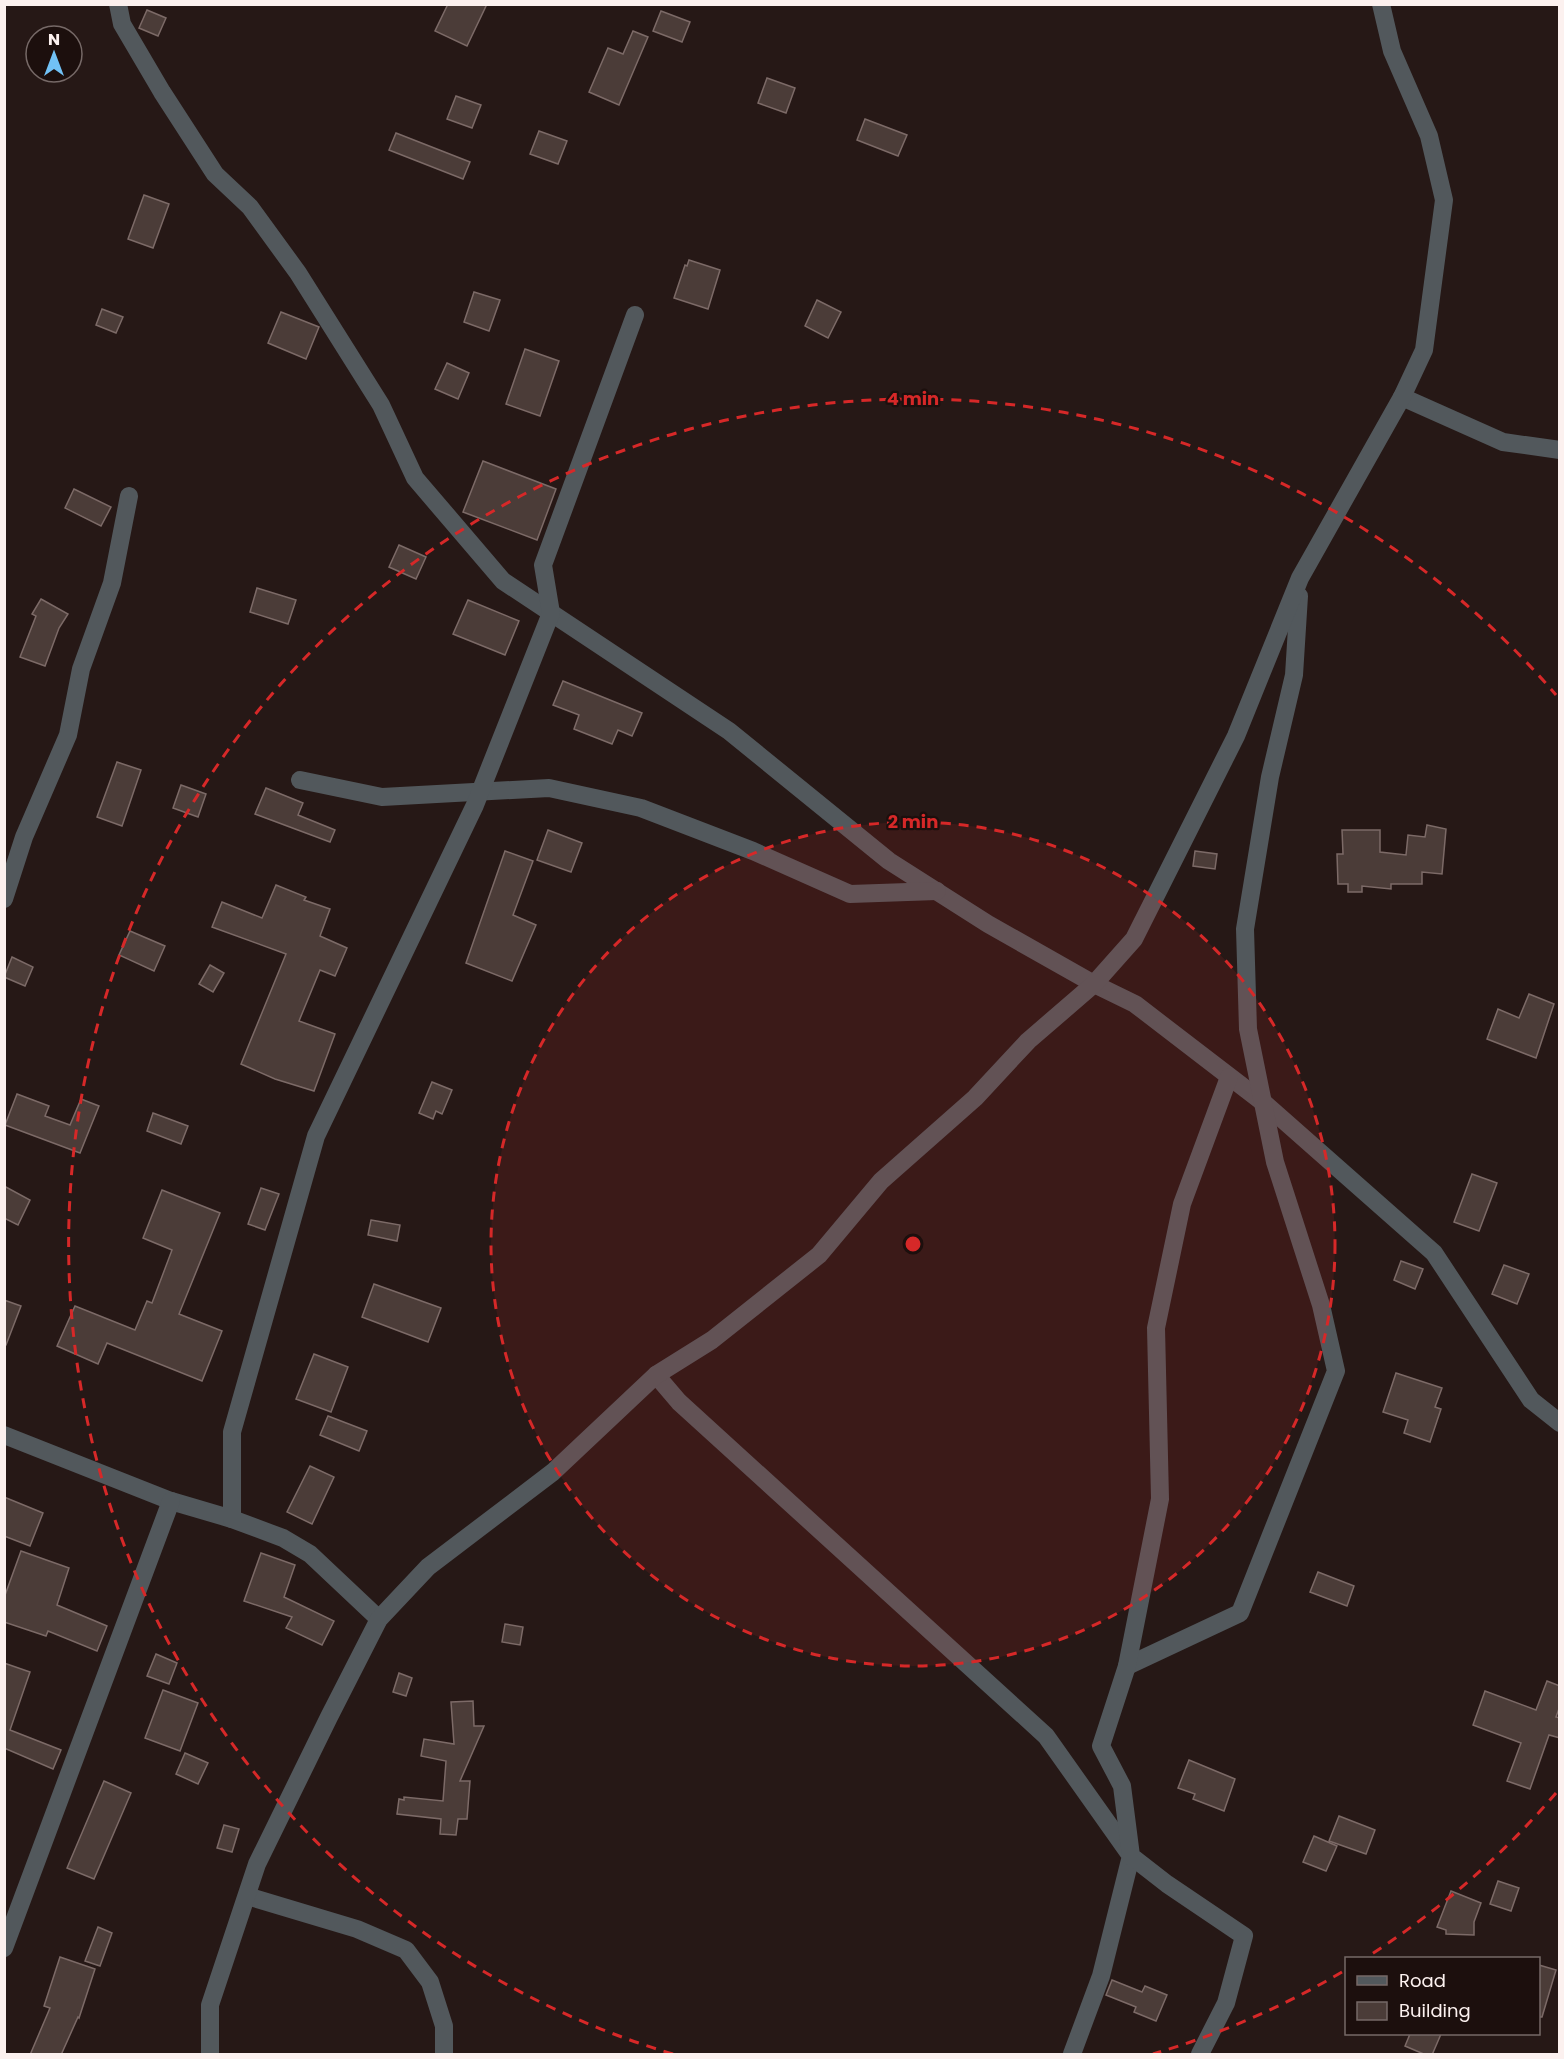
<svg xmlns="http://www.w3.org/2000/svg" width="1564" height="2059" font-family="Poppins,sans-serif">
<style>
.building{fill:#4b3c38;stroke:#7c6a67;stroke-width:1.5}
.lines{fill:none;stroke-linecap:round;stroke-linejoin:round}
.minor{stroke:#52585c;stroke-width:18}
.ring{fill:none;stroke:#d62828;stroke-width:3;stroke-dasharray:10 8}
.centre{fill:#d62828;stroke:#1c0f0d;stroke-width:3}
.ring-label{font-size:18px;text-anchor:middle;font-weight:bold;fill:#d62828;stroke:#1c0f0d;stroke-width:4.5;stroke-linejoin:round;paint-order:stroke}
</style>
<rect width="100%" height="100%" fill="#261816"/>
<g class="building">
<path d="M448 4H487L467 46 435 31Z"/>
<path d="M147 10 166 18 158 36 139 28Z"/>
<path d="M661 11 690 22 682 42 653 31Z"/>
<path d="M633 31 648 37 619 105 589 92 608 48 623 54Z"/>
<path d="M767 78 795 88 786 113 758 103Z"/>
<path d="M456 96 481 105 472 128 447 119Z"/>
<path d="M865 119 907 135 898 156 857 140Z"/>
<path d="M539 131 567 141 558 164 530 154Z"/>
<path d="M396 133 470 162 463 179 389 150Z"/>
<path d="M144 195 169 204 153 248 128 239Z"/>
<path d="M689 260 720 270 708 309 674 298 685 265 687 266Z"/>
<path d="M474 292 500 300 489 331 464 322Z"/>
<path d="M817 300 841 312 828 338 805 326Z"/>
<path d="M102 309 123 317 116 333 96 325Z"/>
<path d="M281 312 319 327 306 359 268 343Z"/>
<path d="M525 349 559 361 540 416 506 404Z"/>
<path d="M447 363 469 373 458 399 435 389Z"/>
<path d="M483 461 556 489 537 540 463 512Z"/>
<path d="M74 489 111 507 101 526 65 508Z"/>
<path d="M399 545 426 557 416 579 389 567Z"/>
<path d="M257 588 296 600 288 624 250 612Z"/>
<path d="M41 599 68 614 59 628 45 666 20 657 36 616 32 614Z"/>
<path d="M468 600 519 621 505 655 453 634Z"/>
<path d="M563 681 642 713 632 736 618 730 612 744 574 729 579 715 553 705Z"/>
<path d="M117 762 141 770 122 826 97 817Z"/>
<path d="M181 785 206 794 198 817 173 808Z"/>
<path d="M266 788 303 803 298 815 335 830 330 842 255 814Z"/>
<path d="M1427 825 1446 829 1442 874 1422 872V884H1391V889L1362 886V892H1348V884H1338L1337 854H1343L1342 830H1380V852L1406 855 1408 835 1425 837Z"/>
<path d="M548 830 582 843 571 872 537 860Z"/>
<path d="M505 851 533 861 513 915 536 925 512 981 466 963Z"/>
<path d="M1195 851 1217 854 1215 869 1193 866Z"/>
<path d="M276 885 306 897 304 900 330 909 320 936 347 948 335 976 320 970 299 1021 335 1034 314 1091 275 1079 241 1064 286 954 212 927 222 902 262 918Z"/>
<path d="M130 931 165 946 154 971 119 955Z"/>
<path d="M12 957 33 967 25 986 4 977Z"/>
<path d="M210 965 224 973 213 992 199 984Z"/>
<path d="M1529 994 1554 1004 1536 1058 1487 1039 1498 1009 1519 1018Z"/>
<path d="M432 1082 452 1090 442 1114 436 1111 433 1119 419 1113Z"/>
<path d="M17 1094 49 1106 45 1116 70 1125 81 1099 99 1106 80 1153 5 1125Z"/>
<path d="M153 1113 188 1126 181 1144 147 1131Z"/>
<path d="M1472 1174 1497 1183 1479 1231 1454 1222Z"/>
<path d="M4 1186 30 1200 18 1225 4 1218Z"/>
<path d="M261 1188 279 1194 265 1230 248 1224Z"/>
<path d="M162 1190 220 1213 179 1314 222 1331 202 1381 107 1343 98 1364 57 1346 75 1306 135 1330 147 1301 152 1303 172 1250 143 1238Z"/>
<path d="M371 1220 400 1225 397 1241 368 1235Z"/>
<path d="M1401 1261 1423 1269 1415 1289 1394 1280Z"/>
<path d="M1504 1265 1529 1274 1517 1304 1492 1294Z"/>
<path d="M374 1284 441 1308 428 1342 362 1317Z"/>
<path d="M4 1300 21 1306 6 1345H4Z"/>
<path d="M314 1354 348 1367 331 1412 296 1399Z"/>
<path d="M1396 1373 1442 1388 1435 1407 1441 1409 1430 1442 1404 1433 1408 1420 1383 1412Z"/>
<path d="M328 1416 367 1431 359 1451 320 1435Z"/>
<path d="M310 1466 334 1477 312 1524 287 1512Z"/>
<path d="M4 1497 43 1513 30 1546 4 1536Z"/>
<path d="M21 1551 69 1568 57 1605 107 1626 97 1651 48 1631 46 1636 4 1622V1598Z"/>
<path d="M261 1553 295 1565 284 1597 334 1621 322 1645 286 1628 292 1617 244 1601Z"/>
<path d="M1318 1572 1354 1586 1347 1606 1310 1592Z"/>
<path d="M505 1624 523 1627 520 1645 502 1642Z"/>
<path d="M156 1654 177 1663 169 1684 147 1676Z"/>
<path d="M4 1663 30 1672 10 1730 61 1750 53 1769 4 1748Z"/>
<path d="M399 1673 412 1678 406 1696 393 1692Z"/>
<path d="M1547 1681 1560 1686V1706L1556 1717 1560 1718V1738L1549 1735 1530 1789 1507 1781 1521 1743 1473 1725 1485 1691 1536 1710Z"/>
<path d="M163 1690 198 1703 180 1751 145 1738Z"/>
<path d="M473 1701 474 1726H484L460 1781H470L467 1819H458L456 1835 440 1834 441 1819 397 1814 399 1799 404 1800V1797L443 1801 446 1761 421 1756 424 1739 454 1744 451 1702Z"/>
<path d="M185 1753 208 1763 198 1784 176 1774Z"/>
<path d="M1189 1760 1235 1779 1224 1811 1193 1799 1195 1794 1178 1788Z"/>
<path d="M104 1781 131 1793 94 1879 67 1868Z"/>
<path d="M1339 1816 1375 1830 1366 1854 1329 1841Z"/>
<path d="M224 1825 239 1829 232 1852 217 1848Z"/>
<path d="M1314 1836 1337 1846 1326 1871 1303 1862Z"/>
<path d="M1498 1881 1519 1888 1511 1911 1490 1904Z"/>
<path d="M1451 1891 1481 1903 1474 1922V1935L1446 1934V1930L1437 1927Z"/>
<path d="M98 1927 112 1933 100 1966 85 1961Z"/>
<path d="M60 1957 95 1969 79 2018 78 2017 61 2055H30L50 2008 44 2006Z"/>
<path d="M1539 1965 1556 1970 1542 2017H1539Z"/>
<path d="M1112 1980 1142 1992 1145 1986 1167 1995 1156 2021 1134 2012 1136 2007 1106 1995Z"/>
<path d="M1410 2034H1441L1432 2055H1426L1405 2046Z"/>
</g>
<g class="lines">
<g class="minor">
<path d="M118 4 122 24 162 92 215 174 250 207 298 273 381 405 415 478 503 581 729 731 889 861 988 924 1094 984 1135 1004 1264 1103 1434 1253 1531 1400 1560 1423"/>
<path d="M1402 397 1503 442 1560 450"/>
<path d="M300 780 382 797 549 788 641 808 753 851 850 894 937 891"/>
<path d="M4 899 24 837 68 735 81 669 112 583 129 496"/>
<path d="M656 1375 679 1402 1046 1736 1131 1856 1101 1976 1072 2054"/>
<path d="M4 1435 171 1501 232 1519"/>
<path d="M379 1619 310 1554 283 1538 232 1519V1432L316 1136 475 805 551 613 543 565 635 315"/>
<path d="M1127 1666 1240 1613 1336 1371 1321 1305 1275 1162 1248 1029 1245 929 1270 777 1294 675 1299 596"/>
<path d="M247 1896 357 1929 406 1950 430 1982 444 2026V2054"/>
<path d="M4 1948 171 1501"/>
<path d="M210 2054V2005L257 1864 329 1717 379 1619 428 1567 553 1472 656 1375 712 1340 819 1255 881 1181 975 1098 1028 1041 1094 984 1134 939 1236 736 1300 578 1402 397 1424 350 1444 200 1429 136 1392 51 1381 4"/>
<path d="M1200 2054 1226 2003 1244 1936 1167 1884 1131 1856 1122 1786 1101 1746 1127 1666 1160 1499 1156 1328 1182 1204 1229 1077"/>
</g>
</g>
<circle cx="913" cy="1244" r="422" fill="#d62828" fill-opacity=".12"/>
<g class="ring">
<circle cx="913" cy="1244" r="422"/>
<path d="M1556 1793A845 845 0 0 1 1367 1957M1342 1972A845 845 0 0 1 1153 2054M673 2054A845 845 0 1 1 1556 695"/>
</g>
<circle cx="913" cy="1244" r="9" class="centre"/>
<g class="ring-label">
<text x="913" y="405">4 min</text>
<text x="913" y="828">2 min</text>
</g>
<rect width="1564" height="2059" fill="none" stroke="#fcf1ef" stroke-width="12"/>
<rect x="1345" y="1957" width="195" height="78" fill="#1c0f0d" stroke="#766967" stroke-width="1.5"/>
<rect x="1357" y="1976" width="30" height="9" fill="#52585c" stroke="#766967" stroke-width="1.5"/>
<text x="1399" y="1987" font-size="18" fill="#fcf1ef">Road</text>
<rect x="1357" y="2002" width="30" height="18" fill="#4b3c38" stroke="#766967" stroke-width="1.5"/>
<text x="1399" y="2017" font-size="18" fill="#fcf1ef">Building</text>
<g transform="translate(54 54)"><circle r="28" fill="#1c0f0d" stroke="#766967" stroke-width="1.5"/>
<path d="M0-4.5L10 22L0 15L-10 22Z" fill="#71c1f5"/>
<text y="-9" font-size="16" font-weight="bold" text-anchor="middle" fill="#fcf1ef">N</text>
</g>
</svg>
